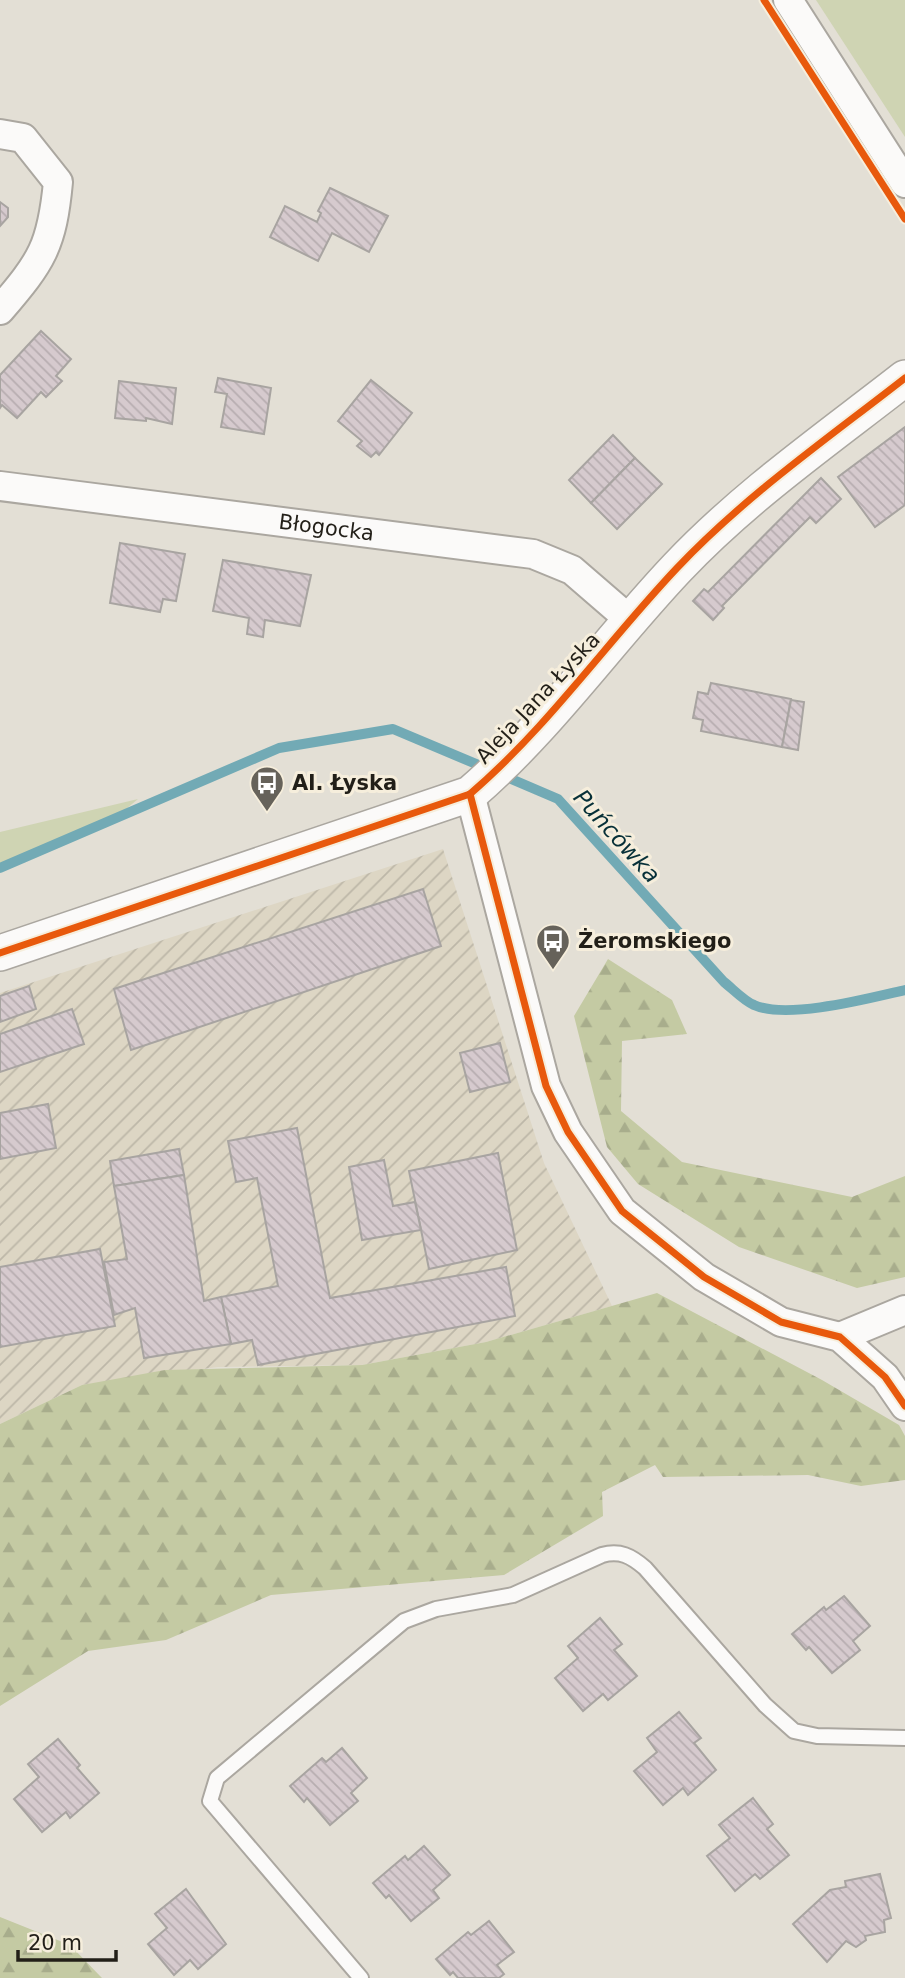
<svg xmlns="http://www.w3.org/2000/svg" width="905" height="1978" font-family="'DejaVu Sans',sans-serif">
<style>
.industrial{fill:url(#industrial-furrows)}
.green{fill:#cfd4b3}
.forest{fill:url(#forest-firs)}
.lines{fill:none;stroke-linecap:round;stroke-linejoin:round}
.stream{stroke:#72aab5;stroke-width:10}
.building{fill:url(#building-back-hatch);stroke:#a8a4a1;stroke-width:2}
.service-casing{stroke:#aba7a0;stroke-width:18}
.minor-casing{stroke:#aba7a0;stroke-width:32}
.tertiary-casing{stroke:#aba7a0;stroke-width:38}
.service{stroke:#fbfaf9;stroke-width:14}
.minor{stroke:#fbfaf9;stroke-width:28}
.tertiary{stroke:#fbfaf9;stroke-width:35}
.cycleway-casing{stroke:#f6eedc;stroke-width:11}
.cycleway{stroke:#e8590c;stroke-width:7}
.labels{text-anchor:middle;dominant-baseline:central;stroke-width:6;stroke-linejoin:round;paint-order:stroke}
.street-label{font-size:21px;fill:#221f18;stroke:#f6eedc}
.poi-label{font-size:21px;font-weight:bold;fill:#221f18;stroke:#f6eedc;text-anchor:start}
.water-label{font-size:23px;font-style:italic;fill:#073038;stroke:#f6eedc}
</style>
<defs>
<pattern id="industrial-furrows" width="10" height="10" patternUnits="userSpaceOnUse" patternTransform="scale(1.75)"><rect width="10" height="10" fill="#ddd6c4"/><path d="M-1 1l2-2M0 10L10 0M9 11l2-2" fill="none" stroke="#bdb7a8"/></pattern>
<pattern id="forest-firs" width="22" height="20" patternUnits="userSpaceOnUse" patternTransform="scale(1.75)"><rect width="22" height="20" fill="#c4caa3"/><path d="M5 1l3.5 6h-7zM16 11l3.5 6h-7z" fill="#a8ad8c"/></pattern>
<pattern id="building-back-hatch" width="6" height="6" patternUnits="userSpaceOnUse" patternTransform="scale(1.75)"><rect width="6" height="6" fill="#d6cace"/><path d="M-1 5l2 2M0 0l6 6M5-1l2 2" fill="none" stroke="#b7adb0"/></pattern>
</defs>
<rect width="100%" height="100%" fill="#e3dfd5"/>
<path class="industrial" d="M443 849 544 1163 612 1306 486 1342 362 1365 218 1367 82 1385 0 1424V993Z"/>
<g class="green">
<path d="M816 0H905V137Z"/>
<path d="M138 799 102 829 0 863V832Z"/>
</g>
<g class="forest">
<path d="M608 959 672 1000 687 1034 622 1041 621 1111 682 1162 852 1197 905 1176V1277L857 1288 739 1247 638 1184 607 1147 574 1016Z"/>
<path d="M657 1293 822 1380 899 1425 905 1436V1480L861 1486 808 1475 663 1477 655 1465 602 1492 603 1516 504 1575 271 1595 166 1640 88 1651 0 1706V1424L82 1385 165 1370 362 1365 486 1342Z"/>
<path d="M0 1917 70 1945 102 1978H0Z"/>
</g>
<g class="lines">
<g class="stream">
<path d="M502 775 558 799 724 982C733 989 744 1001 754 1005 787 1020 870 998 905 990"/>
<path d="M0 868 279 748 393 729 488 769"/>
</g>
</g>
<g class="building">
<path d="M330 188 388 216 369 252 332 233 318 261 270 237 285 206 317 222 321 213 318 211Z"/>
<path d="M0 202 8 208V217L0 226Z"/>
<path d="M41 331 71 359 56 376 62 381 46 397 41 392 17 418 2 405 0 408V375Z"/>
<path d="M218 378 271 388 264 434 221 427 227 394 215 392Z"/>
<path d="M371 380 412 413 379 455 376 452 371 457 357 446 362 441 338 421Z"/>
<path d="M119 381 176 388 172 424 146 418V421L115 418Z"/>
<path d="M905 427V505L875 527 838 477Z"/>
<path d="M613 435 635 458 591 503 569 480Z"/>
<path d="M635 458 662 484 617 529 591 503Z"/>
<path d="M821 478 841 499 816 523 810 517 722 606 724 608 713 620 693 601 704 589 708 592Z"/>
<path d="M120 543 185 554 176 601 163 599 160 612 110 603Z"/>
<path d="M223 560 311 575 300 626 265 620 263 637 247 634 249 618 213 611Z"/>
<path d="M711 683 791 699 782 747 701 731 703 720 693 718 698 692 708 694Z"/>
<path d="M791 700 804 702 798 750 782 747Z"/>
<path d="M423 889 441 946 131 1050 114 989Z"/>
<path d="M29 986 36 1009 0 1022V996Z"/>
<path d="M72 1009 84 1044 0 1072V1034Z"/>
<path d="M500 1043 510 1082 470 1092 460 1053Z"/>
<path d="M48 1104 56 1148 0 1159V1113Z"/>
<path d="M297 1128 330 1298 506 1267 515 1316 258 1365 252 1340 231 1344 221 1297 278 1286 257 1178 236 1182 228 1141Z"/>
<path d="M179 1149 184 1175 114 1186 110 1161Z"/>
<path d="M498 1153 517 1250 429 1269 409 1171Z"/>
<path d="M384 1160 393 1206 415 1202 421 1230 362 1240 349 1167Z"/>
<path d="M184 1175 204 1301 221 1297 231 1344 144 1358 135 1308 114 1315 104 1262 127 1259 114 1186Z"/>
<path d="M100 1249 115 1326 0 1347V1267Z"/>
<path d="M844 1596 870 1626 853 1641 860 1650 832 1673 809 1647 806 1650 792 1634 824 1607 826 1610Z"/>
<path d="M600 1618 622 1644 614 1650 637 1676 608 1700 603 1694 583 1711 555 1678 578 1658 568 1646Z"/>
<path d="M679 1712 701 1738 694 1743 716 1770 688 1795 683 1788 663 1805 634 1771 657 1752 647 1738Z"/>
<path d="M58 1739 80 1765 77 1768 99 1793 70 1818 66 1812 42 1832 14 1799 39 1777 28 1764Z"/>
<path d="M342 1748 367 1778 351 1793 358 1801 330 1825 307 1798 304 1802 290 1786 322 1758 326 1762Z"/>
<path d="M753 1798 773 1824 767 1829 789 1855 760 1879 755 1874 735 1891 707 1856 730 1838 719 1825Z"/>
<path d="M424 1846 450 1875 433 1890 439 1898 411 1921 389 1895 386 1898 373 1883 405 1856 408 1860Z"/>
<path d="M880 1874 891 1918 884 1920 885 1932 865 1936 866 1940 856 1947 846 1941 827 1962 793 1924 830 1890 846 1887 845 1881Z"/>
<path d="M186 1889 226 1944 198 1969 190 1960 174 1975 148 1944 167 1928 155 1914Z"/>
<path d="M489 1921 514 1952 497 1965 504 1974 499 1978H458L453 1972 450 1975 436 1959 468 1932 471 1935Z"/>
</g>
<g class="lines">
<g class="service-casing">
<path id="service" d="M361 1978 210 1801 217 1778 404 1621 436 1609 513 1595 602 1555C620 1550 631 1556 645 1568L765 1705 794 1731 817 1736 905 1738"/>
</g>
<g class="minor-casing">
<g id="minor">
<path d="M788 0 905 183"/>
<path d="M0 134 23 138 58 182C52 246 42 261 0 310"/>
<path id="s1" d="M0 486 533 554 572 570 631 621"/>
<path d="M470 794 546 1086 568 1132 622 1211 704 1277 781 1322 840 1337 885 1377 905 1406"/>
<path d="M840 1337 905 1310"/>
</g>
</g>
<g class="tertiary-casing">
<path id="tertiary" d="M0 953 470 794C548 727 607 642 677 568 745 496 827 439 905 378"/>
</g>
<use href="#service" class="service"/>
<use href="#minor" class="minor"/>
<use href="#tertiary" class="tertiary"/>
<g class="cycleway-casing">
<g id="cycleway">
<path d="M764 0 905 219"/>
<path d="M470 794 546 1086 568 1132 622 1211 704 1277 781 1322 840 1337 885 1377 905 1406"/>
<path d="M0 953 470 794C548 727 607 642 677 568 745 496 827 439 905 378"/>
</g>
</g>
<use href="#cycleway" class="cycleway"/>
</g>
<defs>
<g id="bus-pin" transform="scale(1.75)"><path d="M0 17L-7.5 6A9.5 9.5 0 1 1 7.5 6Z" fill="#66625a" stroke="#f6eedc"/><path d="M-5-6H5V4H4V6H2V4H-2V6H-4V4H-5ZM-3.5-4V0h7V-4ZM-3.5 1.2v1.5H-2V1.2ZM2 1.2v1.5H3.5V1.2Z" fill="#fff"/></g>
</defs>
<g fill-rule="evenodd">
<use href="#bus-pin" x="267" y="783"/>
<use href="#bus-pin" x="553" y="941"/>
</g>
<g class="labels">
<g class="street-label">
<text stroke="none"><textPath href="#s1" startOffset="329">Błogocka</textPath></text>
<text transform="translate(538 698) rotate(-47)">Aleja Jana Łyska</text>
</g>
<g class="poi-label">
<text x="292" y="783">Al. Łyska</text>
<text x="578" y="941">Żeromskiego</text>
</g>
<g class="water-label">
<text transform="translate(617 836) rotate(48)">Puńcówka</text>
</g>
</g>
<path d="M18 1950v10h98v-10" fill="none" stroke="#221f18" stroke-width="3.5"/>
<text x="28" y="1950" font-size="21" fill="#221f18" stroke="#f6eedc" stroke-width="5" paint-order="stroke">20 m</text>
</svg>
